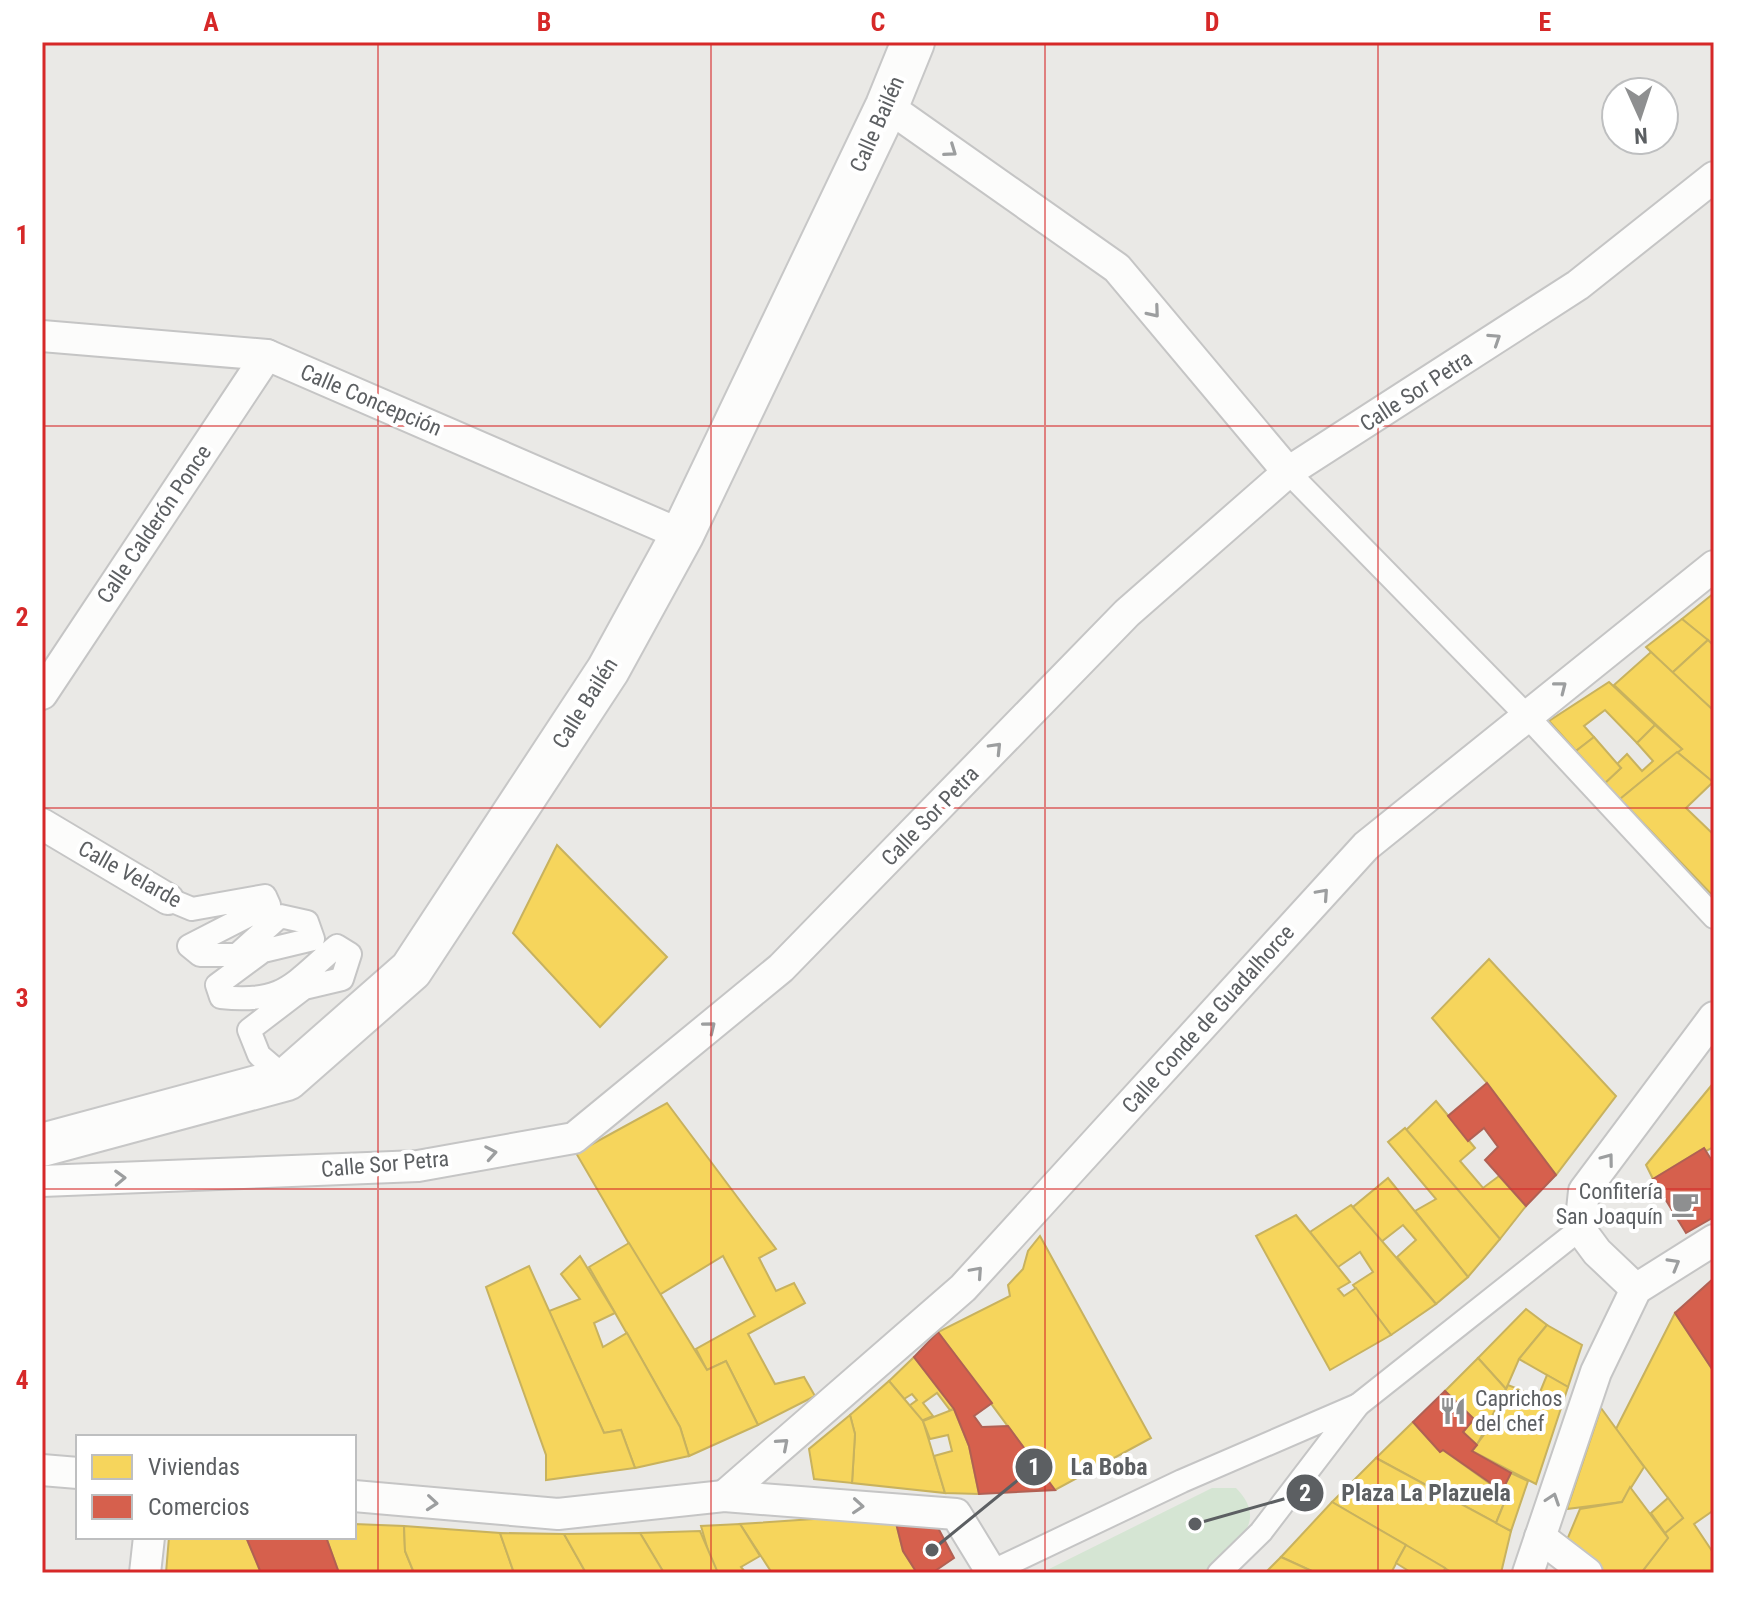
<svg xmlns="http://www.w3.org/2000/svg" width="1756" height="1615" font-family="'Roboto Condensed',sans-serif">
<style>
.green{fill:#d5e5d3}
.homes{fill:#f6d55c;stroke:#c8b25e;stroke-width:2}
.shops{fill:#d6604d;stroke:#b16053;stroke-width:2}
.lines{fill:none;stroke-linecap:round;stroke-linejoin:round}
.pedestrian-casing{stroke:#c5c5c5;stroke-width:26}
.minor-casing{stroke:#c5c5c5;stroke-width:34}
.secondary-casing{stroke:#c7c7c7;stroke-width:46}
.pedestrian{stroke:#fcfcfb;stroke-width:22}
.minor{stroke:#fcfcfb;stroke-width:30}
.secondary{stroke:#fcfcfb;stroke-width:42}
.oneway{stroke:#9c9e9f}
.grid{fill:none;stroke:#d62828;stroke-width:2;stroke-opacity:0.55}
.labels{text-anchor:middle;dominant-baseline:central;stroke-width:8;stroke-linejoin:round;paint-order:stroke}
.street-label{font-size:22px;fill:#5c5f62;stroke:#fff}
.poi-label{font-size:22px;fill:#5c5f62;stroke:#fff;text-anchor:end}
.leader{fill:none;stroke:#5c5f62;stroke-width:3}
.callout-dot{fill:#5c5f62;stroke:#fff;stroke-width:3}
.mark-label{font-size:24px;text-anchor:middle;font-weight:bold;fill:#fff}
.callout-label{font-size:24px;text-anchor:middle;font-weight:bold;fill:#5c5f62;stroke:#fff;stroke-width:8;stroke-linejoin:round;paint-order:stroke}
.neatline{fill:none;stroke:#d62828;stroke-width:3}
.grid-label{font-size:26px;text-anchor:middle;font-weight:bold;fill:#d62828}
</style>
<rect width="100%" height="100%" fill="#eae9e6"/>
<path class="green" d="M1212 1488H1236C1272 1525 1231 1545 1203 1573H1041Z"/>
<g class="homes">
<path d="M1714 593V646L1682 619Z"/>
<path d="M1682 619 1708 640 1672 673 1646 647Z"/>
<path d="M1708 640 1714 646V711L1672 673Z"/>
<path d="M1651 652 1714 711V783L1677 752 1682 749 1614 685Z"/>
<path d="M1609 682 1655 725 1637 743 1605 710 1584 726 1594 737 1576 751 1549 721Z"/>
<path d="M1655 725 1682 749 1620 799 1605 783 1621 768 1617 764 1627 754 1642 771 1653 761 1637 743Z"/>
<path d="M1594 737 1621 768 1605 783 1576 751Z"/>
<path d="M1677 752 1713 782 1686 808 1714 835V897L1620 799Z"/>
<path d="M557 845 667 957 600 1027 513 933Z"/>
<path d="M1489 959 1616 1096 1556 1175 1487 1083 1432 1018Z"/>
<path d="M1711 1086 1714 1147 1706 1151 1704 1148 1653 1179 1646 1165Z"/>
<path d="M1436 1101 1475 1148 1460 1161 1483 1188 1499 1176 1526 1206 1500 1239 1406 1130Z"/>
<path d="M667 1103 776 1249 759 1258 776 1291 794 1283 805 1303 748 1334 775 1384 804 1377 815 1396 758 1425 726 1361 707 1370 696 1349 755 1316 723 1256 659 1295 576 1153Z"/>
<path d="M1405 1128 1500 1239 1468 1277 1415 1211 1436 1199 1388 1142Z"/>
<path d="M1388 1178 1468 1277 1436 1304 1397 1257 1416 1240 1403 1225 1381 1242 1353 1207Z"/>
<path d="M1351 1205 1436 1304 1391 1335 1353 1285 1373 1272 1360 1252 1338 1267 1310 1232Z"/>
<path d="M1296 1215 1350 1282 1338 1289 1344 1296 1356 1288 1391 1335 1330 1370 1256 1236Z"/>
<path d="M1040 1236 1151 1438 1055 1490 938 1332 1010 1296 1008 1285 1023 1269 1028 1251Z"/>
<path d="M629 1243 707 1370 726 1361 758 1425 689 1456 680 1427 589 1267Z"/>
<path d="M580 1256 615 1313 594 1323 603 1347 627 1333 680 1427 689 1456 635 1468 621 1430 604 1433 549 1311 580 1299 561 1274Z"/>
<path d="M529 1266 604 1433 621 1430 635 1468 546 1480V1455L486 1287Z"/>
<path d="M1526 1309 1547 1325 1519 1359 1506 1389 1478 1358Z"/>
<path d="M1675 1313 1714 1372V1510L1694 1524 1714 1554V1573H1641L1668 1538 1665 1533 1683 1518 1616 1429Z"/>
<path d="M1547 1325 1582 1345 1568 1387 1519 1359Z"/>
<path d="M914 1357 940 1391 954 1409 950 1410 937 1393 923 1403 933 1416 921 1421 909 1406 917 1400 912 1394 904 1399 889 1381Z"/>
<path d="M1478 1358 1506 1389 1477 1445 1463 1432 1474 1419 1445 1391Z"/>
<path d="M1547 1375 1568 1387 1536 1484 1472 1451 1486 1432 1508 1385 1538 1397Z"/>
<path d="M889 1381 923 1421 945 1493 852 1483 855 1434 850 1415Z"/>
<path d="M1601 1408 1644 1467 1622 1502 1567 1509Z"/>
<path d="M954 1409 969 1446 979 1494 945 1493 934 1456 952 1451 948 1435 930 1439 923 1421Z"/>
<path d="M850 1415 855 1434 852 1483 814 1479 809 1449Z"/>
<path d="M1413 1422 1440 1452 1443 1450 1507 1496 1496 1523 1376 1458Z"/>
<path d="M1376 1458 1511 1531 1501 1573H1453L1332 1502Z"/>
<path d="M1511 1473 1528 1481 1511 1531 1496 1523 1507 1496 1502 1491Z"/>
<path d="M1630 1487 1668 1538 1641 1573H1598L1564 1547 1580 1509 1622 1502Z"/>
<path d="M1668 1498 1683 1518 1665 1533 1651 1513Z"/>
<path d="M1332 1502 1406 1545 1391 1573H1316L1281 1557Z"/>
<path d="M829 1518 896 1523 903 1551 917 1573H772L740 1524Z"/>
<path d="M354 1524 404 1526 405 1551 414 1573H339L326 1537H354Z"/>
<path d="M740 1524 760 1556 741 1567 746 1573H718L711 1561 701 1526Z"/>
<path d="M404 1526 500 1533 514 1573H414L405 1551Z"/>
<path d="M700 1531 718 1573H664L640 1533Z"/>
<path d="M500 1533 564 1534 586 1573H514Z"/>
<path d="M640 1533 664 1573H586L564 1534Z"/>
<path d="M169 1537H246L261 1573H166Z"/>
<path d="M1406 1545 1445 1568 1443 1573H1412L1396 1563Z"/>
<path d="M1281 1557 1316 1573H1265Z"/>
</g>
<g class="shops">
<path d="M1487 1083 1556 1175 1526 1206 1485 1160 1498 1147 1484 1128 1468 1141 1448 1116Z"/>
<path d="M1704 1148 1714 1164V1217L1686 1233 1653 1179Z"/>
<path d="M1714 1278V1372L1675 1313Z"/>
<path d="M938 1332 992 1403 974 1416 982 1427 1008 1426 1055 1490 979 1494 969 1446 954 1409 914 1357Z"/>
<path d="M1445 1391 1474 1419 1463 1432 1477 1445 1472 1451 1511 1473 1502 1491 1443 1450 1440 1452 1413 1422Z"/>
<path d="M896 1523 937 1526 954 1558 932 1573H917L903 1551Z"/>
<path d="M246 1537H326L339 1573H261Z"/>
</g>
<g class="lines">
<g class="pedestrian-casing">
<g id="pedestrian">
<path d="M1288 472 1526 715 1714 917"/>
<path d="M168 899 192 909 265 896 269 905 189 946 200 955H237L280 916 307 922 313 939 263 951 217 985 221 997C284 1004 292 984 337 946L350 954 342 979 304 988 249 1030 259 1055 287 1079"/>
<path d="M1358 1405 1580 1229"/>
<path d="M991 1572 1182 1481 1358 1405 1261 1532 1219 1573"/>
</g>
</g>
<g class="minor-casing">
<g id="minor">
<path d="M887 106 1117 268 1288 472"/>
<path d="M42 336 267 355 682 535"/>
<path d="M42 694 267 355"/>
<path d="M42 824 168 899"/>
<path d="M42 1181 418 1166 574 1138 781 968 1127 613 1288 472 1578 285 1714 177"/>
<path d="M1636 1289 1597 1252 1580 1229 1584 1191 1714 1017"/>
<path d="M42 1470 78 1473"/>
<path d="M354 1496 558 1514 724 1496 956 1514 992 1573"/>
<path d="M724 1496 963 1288 1366 846 1714 566"/>
<path d="M1540 1537 1587 1573"/>
<path d="M145 1573 149 1537"/>
<path d="M1528 1573 1596 1372 1636 1289 1714 1240"/>
</g>
</g>
<g class="secondary-casing">
<path id="secondary" d="M42 1145 287 1079 411 970 608 670 682 535 887 106 913 42"/>
</g>
<use href="#pedestrian" class="pedestrian"/>
<use href="#minor" class="minor"/>
<use href="#secondary" class="secondary"/>
</g>
<defs><path id="oneway-chevron" d="M-2-3.5L2.5 0L-2 3.5" fill="none" stroke-width="1.6" stroke-linecap="round" stroke-linejoin="round" transform="scale(2)"/></defs>
<g class="oneway">
<use href="#oneway-chevron" transform="translate(951 151) rotate(35)"/>
<use href="#oneway-chevron" transform="translate(1154 312) rotate(50)"/>
<use href="#oneway-chevron" transform="translate(1495 339) rotate(-33)"/>
<use href="#oneway-chevron" transform="translate(1561 687) rotate(-38)"/>
<use href="#oneway-chevron" transform="translate(996 748) rotate(-46)"/>
<use href="#oneway-chevron" transform="translate(1323 894) rotate(-48)"/>
<use href="#oneway-chevron" transform="translate(710 1027) rotate(-39)"/>
<use href="#oneway-chevron" transform="translate(491 1153) rotate(-10)"/>
<use href="#oneway-chevron" transform="translate(1608 1159) rotate(-53)"/>
<use href="#oneway-chevron" transform="translate(120 1178) rotate(-2)"/>
<use href="#oneway-chevron" transform="translate(1674 1264) rotate(-30)"/>
<use href="#oneway-chevron" transform="translate(977 1272) rotate(-48)"/>
<use href="#oneway-chevron" transform="translate(783 1444) rotate(-41)"/>
<use href="#oneway-chevron" transform="translate(1553 1499) rotate(-71)"/>
<use href="#oneway-chevron" transform="translate(432 1503) rotate(5)"/>
<use href="#oneway-chevron" transform="translate(858 1506) rotate(4)"/>
</g>
<path class="grid" d="M378 42V1573M711 42V1573M1045 42V1573M1378 42V1573M42 426H1714M42 808H1714M42 1189H1714"/>
<defs>
<g id="cafe-bare" transform="scale(2.16)"><path d="M-5.5-4.5H6V0H3Q3 3.5 0 3.5H-2.5Q-5.5 3.5-5.5 0ZM3-3.2v2h1.7v-2ZM-6 4.5H4V6H-6Z" fill="#8e8f90" stroke="#fff" stroke-width="2.5" paint-order="stroke"/></g>
<g id="restaurant-bare" transform="scale(2.16)"><path d="M-5-6h1v4h1v-4h1v4h1v-4h1v5L-1.5 .5V6h-2V.5L-5-1ZM5-6V6H3V1.5H1.5Q1.5-4 5-6Z" fill="#8e8f90" stroke="#fff" stroke-width="2.5" paint-order="stroke"/></g>
</defs>
<g fill-rule="evenodd">
<use href="#cafe-bare" x="1685" y="1204"/>
<use href="#restaurant-bare" x="1453" y="1411"/>
</g>
<g class="labels">
<g class="street-label">
<text transform="translate(877 124) rotate(-66)">Calle Bailén</text>
<text transform="translate(1416 391) rotate(-33)">Calle Sor Petra</text>
<text transform="translate(371 400) rotate(23)">Calle Concepción</text>
<text transform="translate(154 524) rotate(-56)">Calle Calderón Ponce</text>
<text transform="translate(585 703) rotate(-58)">Calle Bailén</text>
<text transform="translate(930 816) rotate(-46)">Calle Sor Petra</text>
<text transform="translate(130 874) rotate(29)">Calle Velarde</text>
<text transform="translate(1208 1019) rotate(-48)">Calle Conde de Guadalhorce</text>
<text transform="translate(385 1164) rotate(-5)">Calle Sor Petra</text>
</g>
<g class="poi-label">
<text x="1663" y="1191">Confitería<tspan x="1663" dy="25">San Joaquín</tspan></text>
<text x="1475" y="1398" text-anchor="start">Caprichos<tspan x="1475" dy="25">del chef</tspan></text>
</g>
</g>
<path class="leader" d="M932 1550L1034 1467M1195 1524L1305 1493"/>
<g class="callout-dot">
<circle cx="932" cy="1550" r="8"/>
<circle cx="1195" cy="1524" r="8"/>
<circle cx="1034" cy="1467" r="20"/>
<circle cx="1305" cy="1493" r="20"/>
</g>
<g class="mark-label">
<text x="1034" y="1475">1</text>
<text x="1305" y="1501">2</text>
</g>
<g class="callout-label">
<text x="1109" y="1475">La Boba</text>
<text x="1426" y="1501">Plaza La Plazuela</text>
</g>
<rect width="1756" height="1615" fill="none" stroke="#ffffff" stroke-width="88"/>
<rect x="76" y="1435" width="280" height="104" fill="#ffffff" stroke="#bebfc0" stroke-width="2"/>
<rect x="92" y="1455" width="40" height="24" fill="#f6d55c" stroke="#bebfc0" stroke-width="2"/>
<text x="148" y="1475" font-size="24" fill="#5c5f62">Viviendas</text>
<rect x="92" y="1495" width="40" height="24" fill="#d6604d" stroke="#bebfc0" stroke-width="2"/>
<text x="148" y="1515" font-size="24" fill="#5c5f62">Comercios</text>
<g transform="translate(1640 116) rotate(177)"><circle r="38" fill="#ffffff" stroke="#bebfc0" stroke-width="2"/>
<path d="M0-6L14 30L0 20L-14 30Z" fill="#8e8f90"/>
<text y="-12" font-size="22" font-weight="bold" text-anchor="middle" fill="#5c5f62">N</text>
</g>
<rect x="44" y="44" width="1668" height="1527" class="neatline"/>
<g class="grid-label">
<text x="211" y="31">A</text>
<text x="544" y="31">B</text>
<text x="878" y="31">C</text>
<text x="1212" y="31">D</text>
<text x="1545" y="31">E</text>
<text x="22" y="244">1</text>
<text x="22" y="626">2</text>
<text x="22" y="1007">3</text>
<text x="22" y="1389">4</text>
</g>
</svg>
